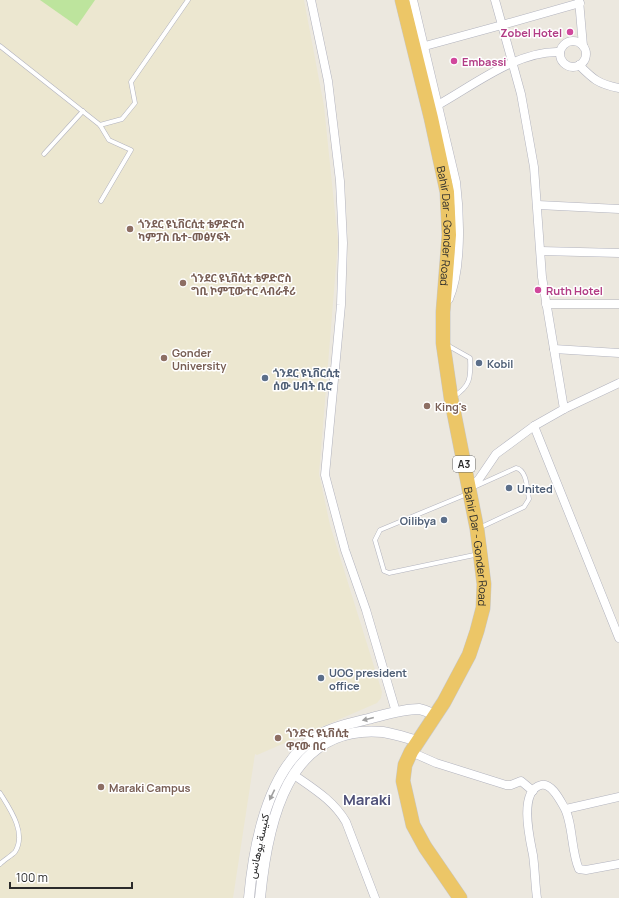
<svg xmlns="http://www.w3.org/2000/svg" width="619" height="898" font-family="Manrope,Vazirmatn,'Noto Sans Ethiopic',sans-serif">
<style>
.education{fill:#ece7d0}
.pitch{fill:#bde49d}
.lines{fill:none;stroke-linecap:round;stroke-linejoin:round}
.service-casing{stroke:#b2b3be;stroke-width:5}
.minor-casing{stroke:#b2b3be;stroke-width:9}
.tertiary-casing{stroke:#b2b3be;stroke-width:11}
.trunk-casing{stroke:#c8c8c8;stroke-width:15}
.service{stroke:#fff;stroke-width:4}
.minor{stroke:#fff;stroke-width:8}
.tertiary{stroke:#fff;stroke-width:10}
.trunk{stroke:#ecc667;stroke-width:14}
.oneway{fill:#a0a0a0}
.hotel-dot{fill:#d1479c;stroke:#fff;stroke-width:1.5}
.education-dot{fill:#8d6e63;stroke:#fff;stroke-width:1.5}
.service-dot{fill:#5c6f8a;stroke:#fff;stroke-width:1.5}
.labels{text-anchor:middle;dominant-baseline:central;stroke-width:3;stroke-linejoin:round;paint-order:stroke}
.shield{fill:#fff;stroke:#6b6b6b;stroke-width:1}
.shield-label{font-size:10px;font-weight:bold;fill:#2b2b2b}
.hotel-label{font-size:11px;font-weight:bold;fill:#b23c85;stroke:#fff;text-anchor:start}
.education-label{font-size:11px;font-weight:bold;fill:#785e54;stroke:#fff;text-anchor:start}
.street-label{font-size:11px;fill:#2b2b2b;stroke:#fff}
.service-label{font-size:11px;font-weight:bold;fill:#4e5e75;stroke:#fff;text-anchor:start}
.district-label{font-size:15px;font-weight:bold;fill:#4f5179;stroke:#fff}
</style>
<rect width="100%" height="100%" fill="#ece8df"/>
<path class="education" d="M0 0H304L324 106 338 242 319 474 330 525 382 692 381 698 377 703 257 755 255 754 233 898H0Z"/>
<path class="pitch" d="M40 0H95L77 26Z"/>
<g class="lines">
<g class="service-casing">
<g id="service">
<path d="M0 46 100 125 109 140 131 150 101 201"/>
<path d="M100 125 122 119 135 103 131 82 188 0"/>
<path d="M44 154 83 111"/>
<path d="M447 345 470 358C471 377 471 386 453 397"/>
<path d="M474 487 516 468C527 470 527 489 529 499L524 507 479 528"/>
<path d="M467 494 380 530 375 540 384 571 389 573 479 554"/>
<path d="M0 793C10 809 27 833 15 852 11 856 4 860 0 864"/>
</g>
</g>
<g class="minor-casing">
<g id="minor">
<path d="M311 0 328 81 340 181 343 243 341 305 325 475 345 550 366 610 396 712"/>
<path d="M413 0 456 182C460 214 462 269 449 299"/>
<path d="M579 0 583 46"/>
<circle cx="573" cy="54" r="13"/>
<path d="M425 46 502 25 495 0"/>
<path d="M579 65C593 79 598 84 619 88"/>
<path d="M438 105C474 85 518 50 560 52"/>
<path d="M538 205 619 209"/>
<path d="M541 251 619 253"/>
<path d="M546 304H619"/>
<path d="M554 349 619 353"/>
<path d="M564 409 542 277 534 167 521 94 502 25 580 3"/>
<path d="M534 426 619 638"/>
<path d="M469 490 479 479 496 454 534 426 564 409 619 383"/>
<path d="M411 752 436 763 506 785H511L521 781 533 791"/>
<path d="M294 775C314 789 334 801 346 822L375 898"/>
<path d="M566 809 619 797"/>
<path d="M537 898C535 884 535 869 533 855 530 840 518 791 541 785 551 782 560 800 564 807 573 822 571 852 579 869L586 870 619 864"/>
</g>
</g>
<g class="tertiary-casing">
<g id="tertiary">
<path d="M249 898C254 843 268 763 321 734 335 726 352 723 368 719 384 715 402 709 419 709 424 710 431 713 436 715"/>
<path d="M260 898C267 824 287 723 383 732 395 734 407 738 418 741"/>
</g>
</g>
<g class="trunk-casing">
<g id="trunk">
<path id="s1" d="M402 0 431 118 447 192 449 235 443 312V343L451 398 477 529 484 584 483 608 477 631 469 655 444 702 411 752 405 765 403 781 413 825 425 847 460 898"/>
</g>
</g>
<use href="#service" class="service"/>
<use href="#minor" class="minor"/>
<use href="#tertiary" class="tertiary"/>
<use href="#trunk" class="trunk"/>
</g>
<defs><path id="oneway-solid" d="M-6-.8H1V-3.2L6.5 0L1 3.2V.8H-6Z"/></defs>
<g class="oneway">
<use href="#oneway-solid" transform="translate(368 719) rotate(166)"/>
<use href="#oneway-solid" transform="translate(272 795) rotate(116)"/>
</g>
<g class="hotel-dot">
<circle cx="570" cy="32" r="4"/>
<circle cx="454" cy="61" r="4"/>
<circle cx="538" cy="290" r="4"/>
</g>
<g class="education-dot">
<circle cx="130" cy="229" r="4"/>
<circle cx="183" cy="283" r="4"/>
<circle cx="164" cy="358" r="4"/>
<circle cx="427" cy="406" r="4"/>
<circle cx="278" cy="738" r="4"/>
<circle cx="101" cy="787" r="4"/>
</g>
<g class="service-dot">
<circle cx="479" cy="363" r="4"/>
<circle cx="265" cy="378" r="4"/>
<circle cx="509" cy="488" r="4"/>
<circle cx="444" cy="520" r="4"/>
<circle cx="321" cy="678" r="4"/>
</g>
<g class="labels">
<rect class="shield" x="453" y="456" width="22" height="16" rx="3"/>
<g class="shield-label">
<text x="464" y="464">A3</text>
</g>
<g class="hotel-label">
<text x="562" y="32" text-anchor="end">Zobel Hotel</text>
<text x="462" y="61">Embassi</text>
<text x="546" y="290">Ruth Hotel</text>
</g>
<g class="education-label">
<text x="138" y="223">ጎንደር ዩኒቨርሲቲ ቴዎድሮስ<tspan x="138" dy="13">ካምፓስ ቤተ-መፅሃፍት</tspan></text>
<text x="191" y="277">ጎንደር ዩኒቨሲቲ ቴዎድሮስ<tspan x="191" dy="13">ግቢ ኮምፒውተር ላብራቶሪ</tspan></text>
<text x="172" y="352">Gonder<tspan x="172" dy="13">University</tspan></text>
<text x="435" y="406">King's</text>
<text x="286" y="732">ጎንድር ዩኒቨሲቲ<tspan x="286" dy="13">ዋናው በር</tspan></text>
<text x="109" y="787">Maraki Campus</text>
</g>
<g class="street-label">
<text stroke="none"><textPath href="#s1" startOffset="231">Bahir Dar - Gonder Road</textPath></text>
<text stroke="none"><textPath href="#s1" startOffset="555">Bahir Dar - Gonder Road</textPath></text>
<text transform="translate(258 846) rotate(-78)">كنيسة يوهانس</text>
</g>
<g class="service-label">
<text x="487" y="363">Kobil</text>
<text x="273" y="372">ጎንደር ዩኒቨርሲቲ<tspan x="273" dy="13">ሰው ሀብት ቢሮ</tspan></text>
<text x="517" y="488">United</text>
<text x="436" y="520" text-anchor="end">Oilibya</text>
<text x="329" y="672">UOG president<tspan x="329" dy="13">office</tspan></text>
</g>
<g class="district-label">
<text x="367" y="799">Maraki</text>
</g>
</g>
<path d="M10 882v6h122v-6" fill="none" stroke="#2b2b2b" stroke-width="2"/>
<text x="16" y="882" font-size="12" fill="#2b2b2b" stroke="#ffffff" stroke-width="3" paint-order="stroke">100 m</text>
</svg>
